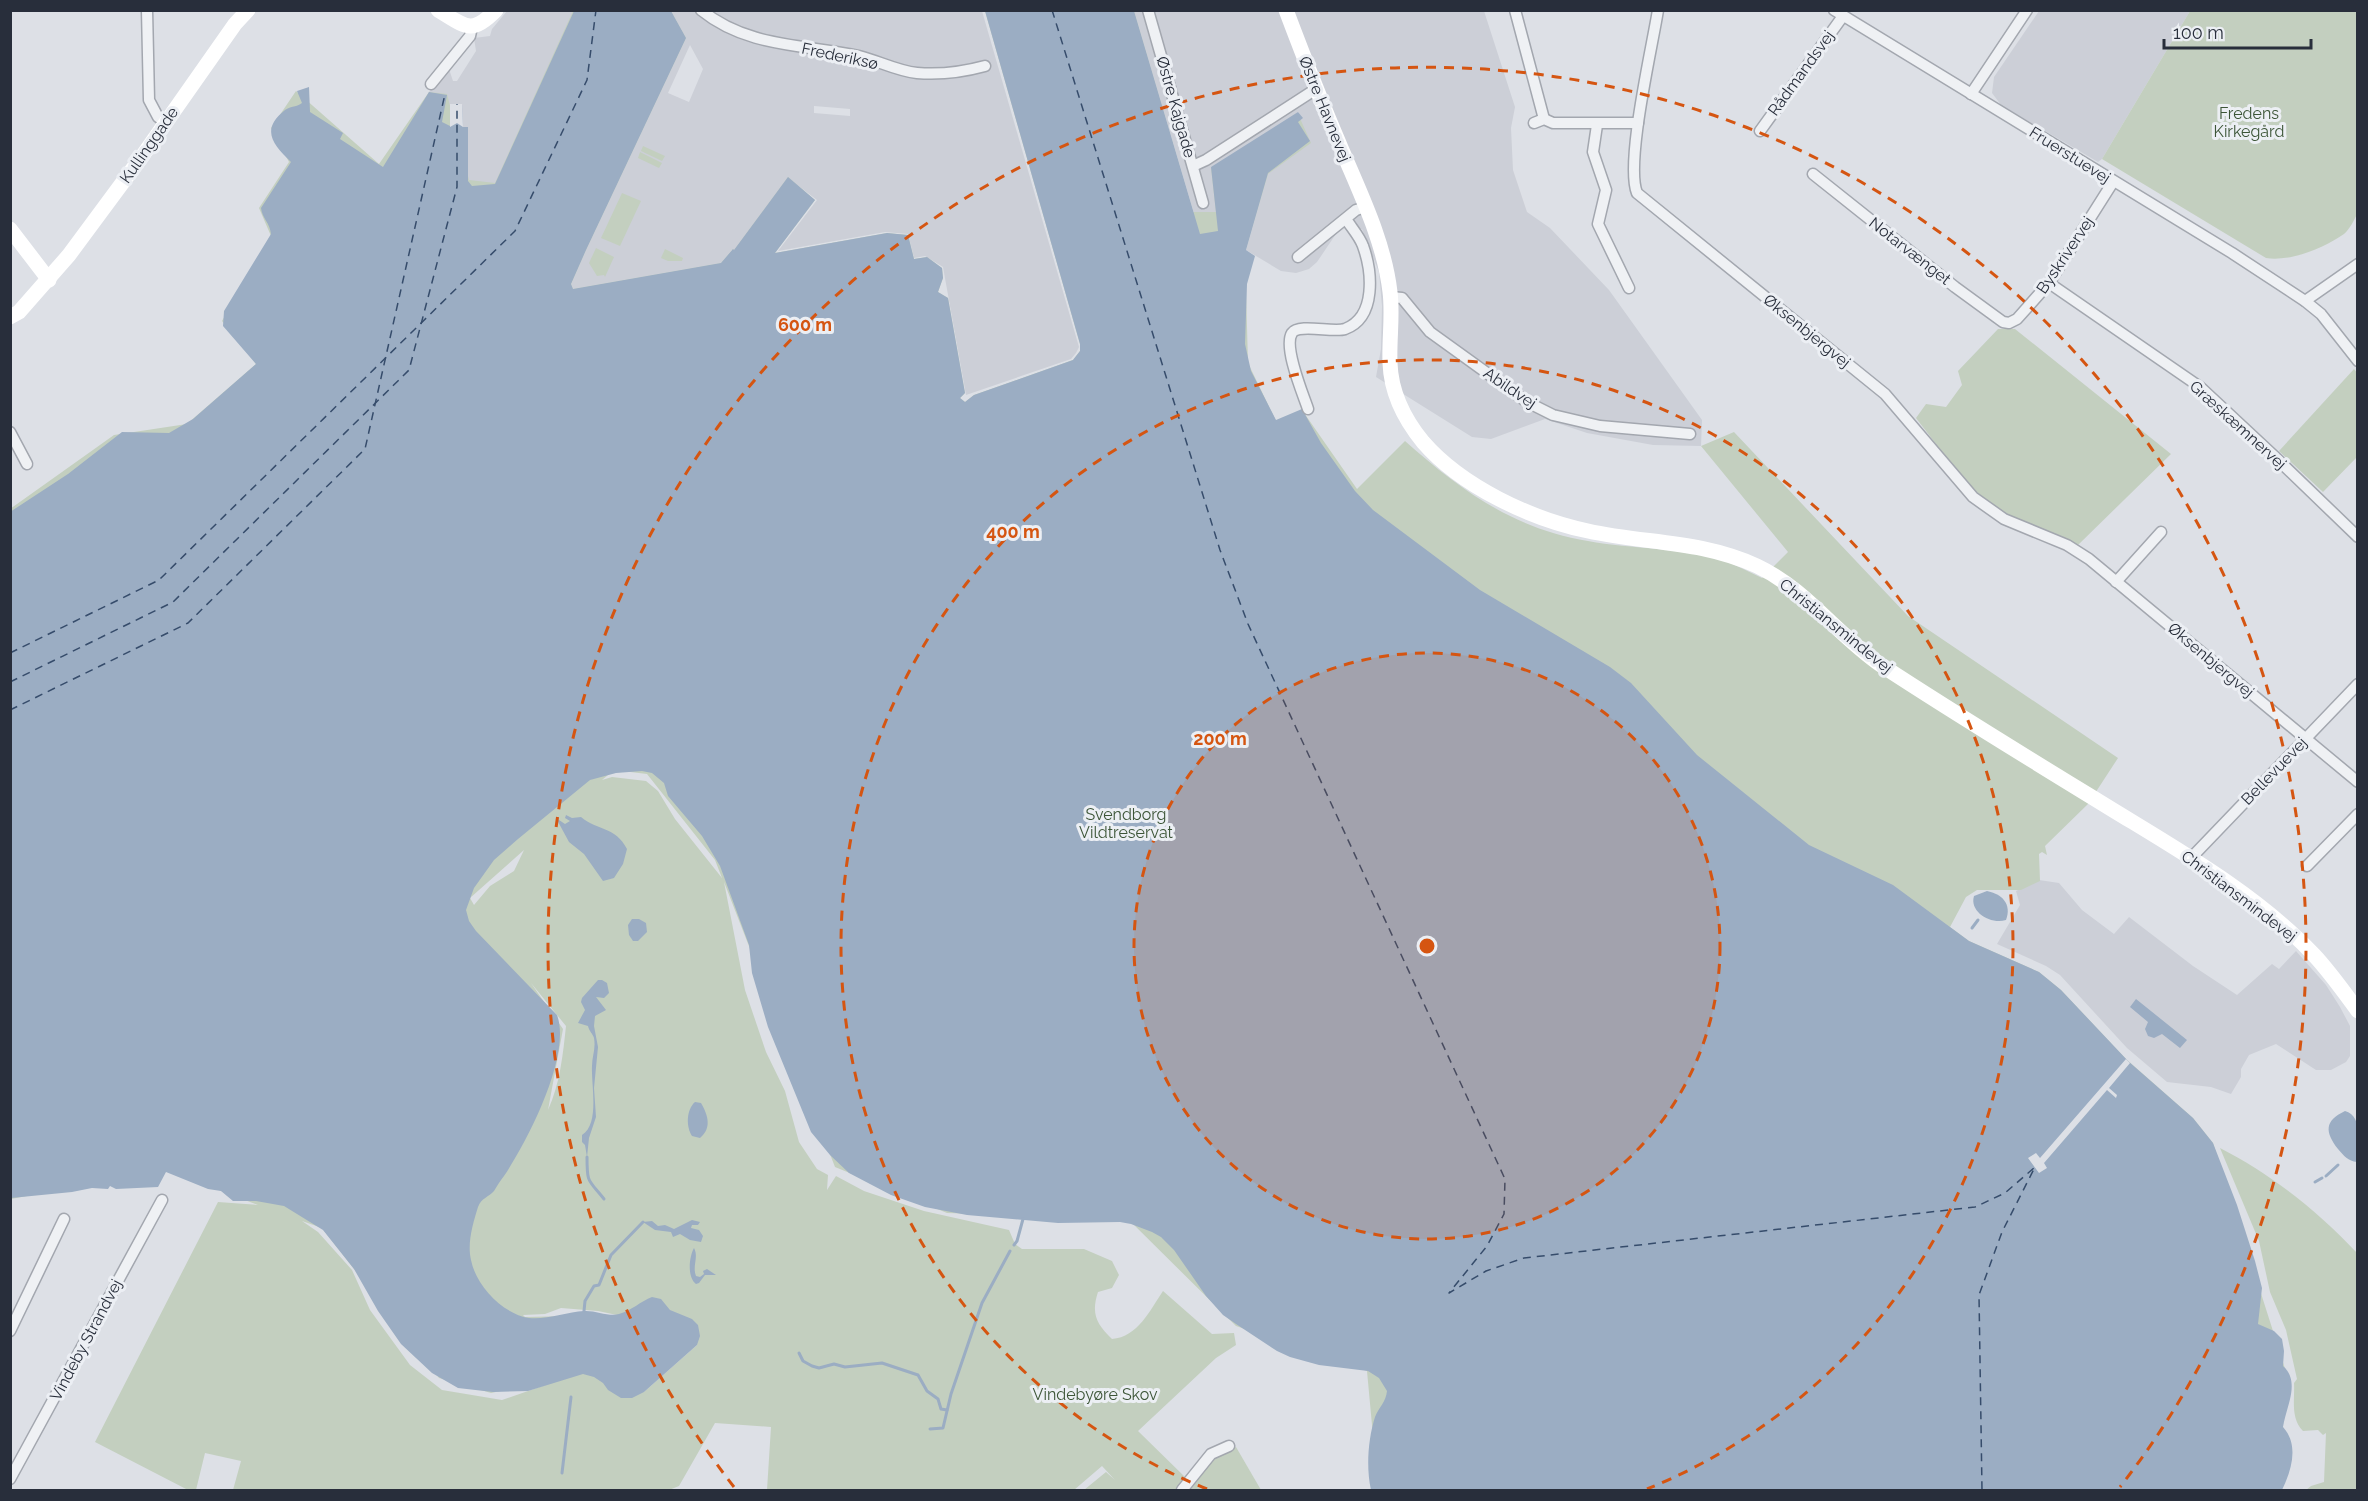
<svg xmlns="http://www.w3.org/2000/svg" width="2368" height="1501" font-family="Raleway,sans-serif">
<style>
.built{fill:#cccfd7;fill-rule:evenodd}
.green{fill:#c3cfbf;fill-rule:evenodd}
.water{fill:#9badc3}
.pier{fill:#dde0e6}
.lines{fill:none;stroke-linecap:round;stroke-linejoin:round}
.stream{stroke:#9badc3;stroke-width:3}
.ferry{stroke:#364c6b;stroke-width:1.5;stroke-dasharray:8 6;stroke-linecap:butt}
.street-casing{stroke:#a3a7af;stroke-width:13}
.street{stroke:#eff1f4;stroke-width:10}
.secondary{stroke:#fff;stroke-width:15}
.ring{fill:none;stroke:#d55511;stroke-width:3;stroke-dasharray:10 8}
.labels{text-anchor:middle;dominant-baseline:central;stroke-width:6;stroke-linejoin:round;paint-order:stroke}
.street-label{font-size:16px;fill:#282e3b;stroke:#eceff4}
.park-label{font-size:16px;fill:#3c5537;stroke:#eceff4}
.centre{fill:#d55511;stroke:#eceff4;stroke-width:3}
.ring-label{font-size:18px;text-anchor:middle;font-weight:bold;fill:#d55511;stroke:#eceff4;stroke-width:6;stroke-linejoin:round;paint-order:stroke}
</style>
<rect width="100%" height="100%" fill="#dde0e6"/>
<g class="built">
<path d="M507 11H574L497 184 468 181V128L450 127 441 94 429 92 451 62 450 72 453 81H457L476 51 474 38 490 36 492 29Z"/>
<path d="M671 11H982L1079 347 1076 353 1071 359 966 395 943 267 925 256 914 258 908 234 885 232 778 251 817 200 788 178 734 250H732L721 263 573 289 571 284 586 250 686 38ZM690 45 703 69 689 102 668 93ZM814 106 850 109V116L814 113Z"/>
<path d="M1134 11H1484L1515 107 1511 128 1513 170 1527 212 1550 228 1609 290 1702 420 1701 446 1653 445 1587 433 1545 419 1491 439 1472 437 1376 377 1381 349 1382 306 1379 272 1362 229 1340 228 1317 262 1309 269 1296 273 1281 271 1246 250 1268 173 1298 122 1302 118 1298 112 1218 231 1200 234Z"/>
<path d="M2039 11H2190L2102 159 2098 162 2001 105 1992 93 1994 77Z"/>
<path d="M2039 880 2059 883 2082 910 2114 934 2129 917 2193 966 2237 995 2272 964 2279 969 2296 951 2326 985 2340 1007 2350 1026V1056L2346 1062 2331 1070H2316L2276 1044 2249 1055 2241 1069V1077L2231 1094 2211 1087 2167 1082 2127 1048 2060 975 2046 966 1997 944 2020 905 2016 891Z"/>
</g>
<g class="green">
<path d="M573 11H671L686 38 586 250 571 284 573 289 721 263 733 249 734 250 788 177 815 200 775 253 887 233 908 235 914 259 927 257 942 268 943 278 938 292 948 298 965 393 960 398 965 402 974 395 1073 360 1080 351V344L985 11H1134L1193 212H1216L1211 168 1298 114 1311 143 1268 174 1245 252 1248 363 1276 421 1302 410 1357 489 1405 441C1460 490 1514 529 1588 541 1630 549 1689 548 1728 562 1740 567 1751 573 1762 578L1788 552 1701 446 1734 432 1908 616 2118 758 2088 804 2045 846 2047 855 2042 852 2039 854 2040 881 2021 890H1977L1966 897 1950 927 1969 941 2039 972 2061 990 2126 1059 2193 1118 2213 1143 2288 1378 2276 1490H1378L1367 1371 1236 1326 1128 1219 947 1213 835 1167 724 882 745 990 766 1052 785 1091 799 1142 817 1169 828 1175 827 1190 836 1176 864 1191 924 1211 1009 1230 1015 1244 1022 1249H1084L1112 1261 1119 1275 1112 1288 1098 1292C1091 1313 1096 1324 1112 1339 1138 1337 1150 1310 1163 1291L1212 1334 1234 1333 1236 1345 1216 1358 1138 1431 1186 1478 1178 1486 1182 1490H1084L1106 1472 1115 1480 1102 1466 1074 1490H767L771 1427 715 1423 679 1486 669 1490H233L241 1461 205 1453 196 1490H188L95 1442 218 1202 258 1205 166 1170 11 1199 10 509 114 435 187 424 256 364 222 321 271 236 259 208 289 162 271 128 296 91 379 164 429 92 447 94 469 180 495 183ZM614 770 647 774 715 860 722 878 675 819 658 791 646 781 612 777 602 780ZM524 850 514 871 490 886 474 905 470 898ZM531 983 566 1026C563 1054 560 1084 548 1110L563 1029ZM302 1221 322 1228 439 1378 491 1393 571 1376 502 1400 442 1390 410 1365 370 1310 352 1270 318 1232ZM561 1308 598 1311 617 1315 525 1317 523 1315 545 1314ZM698 1325 697 1345 644 1392Z"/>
<path d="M2190 11H2357V214C2354 220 2350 229 2344 234 2324 248 2290 262 2266 258L2102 159Z"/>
<path d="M643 146 665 156 662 161 641 151Z"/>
<path d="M640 152 662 163 659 168 638 158Z"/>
<path d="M622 193 641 201 620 246 601 238Z"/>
<path d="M596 248 614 257 605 277 604 275 597 276 589 263Z"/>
<path d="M665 249 683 258 682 261H668L661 258Z"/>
<path d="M1998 329H2015L2171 454 2078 545C2053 533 2024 526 2001 511 1965 488 1942 451 1916 418L1926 404 1946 407 1962 385 1958 371Z"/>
<path d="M2354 369 2358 374 2357 457 2323 492 2279 451Z"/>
<path d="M2220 1148C2271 1174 2318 1211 2357 1253V1490H2306L2311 1486 2324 1482 2326 1433 2323 1435 2318 1430 2303 1431C2290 1418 2295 1399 2294 1383L2297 1379 2286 1330 2270 1292 2259 1241Z"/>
<path d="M1236 1447 1261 1490H1188L1213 1456Z"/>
</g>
<g class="water">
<path d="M574 11H671L686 38 586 250 571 284 573 289 721 263 733 249 734 250 788 177 815 200 775 253 887 233 908 235 914 259 927 257 942 268 943 278 938 292 948 298 965 393 960 398 965 402 974 395 1073 360 1080 351V344L985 11H1134L1200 234 1218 231 1211 167 1298 112 1303 118 1298 122 1310 141 1268 173 1246 250 1255 256 1247 284 1245 344 1251 371 1276 420 1302 409 1321 443 1355 491 1373 510 1480 590 1610 667 1631 683 1697 755 1809 845 1893 885 1969 941 2039 972 2061 990 2128 1061 2193 1118 2213 1143 2237 1205 2255 1261 2262 1288 2258 1324 2274 1331 2282 1339 2284 1351 2283 1366C2301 1382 2286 1407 2283 1427 2299 1445 2292 1469 2282 1490H1371C1366 1468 1368 1439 1375 1417 1379 1407 1386 1402 1387 1391L1379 1378 1368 1371 1319 1365 1290 1357 1277 1351 1236 1324 1223 1315 1206 1296 1174 1250 1161 1237 1152 1232 1131 1224 1120 1222 1058 1223 967 1215 925 1207 891 1195 849 1173 830 1155 811 1132 768 1027 752 973 749 945 720 866 702 836 668 796 664 783 652 773 642 771 616 773 590 780 518 839 494 860 474 888 466 910 469 921 476 931 557 1015C572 1055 527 1142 504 1176 500 1181 497 1186 494 1191 489 1197 481 1198 478 1207 473 1223 467 1243 471 1260 476 1286 503 1314 529 1318 546 1320 567 1312 584 1311 595 1310 609 1317 619 1314 631 1311 641 1301 652 1297L661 1299 670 1310 692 1319 698 1325 700 1336 697 1345 644 1392 632 1398H621L608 1390 603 1383 594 1377 583 1374 528 1391 493 1392 458 1388 432 1373 401 1344 378 1311 354 1269 323 1230 284 1206 256 1201H233L221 1191 208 1189 166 1172 158 1187 116 1189 110 1186 108 1189 92 1188 72 1192 11 1198 10 512 68 474 122 432 169 433 193 419 256 364 223 326 224 311 271 234C270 223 262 218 261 208L291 162C273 144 260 130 285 110 291 106 297 107 302 103L297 91 309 87 310 112 343 133 340 139 383 167 429 92 447 95 442 122 450 126V104H462L463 127H468V181L472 186 495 184Z"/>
<path d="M566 815 572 818 581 817C598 831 615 826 627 849L623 864 614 878 603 881 584 854 569 842 556 818 565 824 570 821 565 818Z"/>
<path d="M1987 891C2002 894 2012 904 2006 920 1991 925 1969 912 1974 896Z"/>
<path d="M632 919H639L646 923 647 932 638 941H633L629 935 628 925Z"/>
<path d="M598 980H602L607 983 609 993 604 998 596 997 606 1010 595 1016 594 1026 598 1047 594 1088 596 1117 589 1138 587 1157 585 1145 582 1142V1135C600 1124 591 1085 592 1066 592 1056 596 1049 594 1038 593 1034 589 1031 588 1026L578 1023 585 1010 581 1002 582 998Z"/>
<path d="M2136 999 2187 1040 2180 1048 2162 1034 2154 1038 2148 1036 2145 1029 2148 1022 2130 1007Z"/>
<path d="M695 1102 701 1103C708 1115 712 1128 700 1138L692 1136C686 1127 686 1110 695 1102Z"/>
<path d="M2345 1111C2364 1116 2358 1147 2357 1162 2348 1161 2344 1156 2338 1149 2325 1132 2324 1121 2345 1111Z"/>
<path d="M692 1220 700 1222 698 1225H692L691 1228 699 1230 703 1236 701 1242 690 1240 680 1234 673 1237 671 1232 655 1230 643 1222 652 1221 658 1226 665 1225 674 1229Z"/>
<path d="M694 1248C699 1257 692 1266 696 1276L700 1277 704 1274 703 1271 707 1269 716 1275H705L699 1283 696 1284C687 1277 689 1257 694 1248Z"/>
</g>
<g class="pier">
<path d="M450 104H462L463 127 457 123 450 127Z"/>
<path d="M2126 1059 2130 1063 2109 1088 2117 1095 2116 1098 2107 1090 2044 1163 2047 1168 2039 1173 2028 1158 2036 1153 2040 1158Z"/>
</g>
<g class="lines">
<g class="stream">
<path d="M1972 928 1978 920"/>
<path d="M587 1157C587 1184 588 1179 604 1199"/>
<path d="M2326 1176 2338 1165"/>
<path d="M2315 1182 2322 1178"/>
<path d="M1014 1245 1017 1241 1023 1219"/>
<path d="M584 1311 585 1301 594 1286 599 1285 611 1255 643 1222"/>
<path d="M799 1353 803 1361 812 1366 819 1368 834 1364 845 1367 882 1363 918 1375 927 1391 938 1399 941 1409 947 1410"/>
<path d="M930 1429 943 1428 951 1394 982 1303 1010 1251"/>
<path d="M562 1473 571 1397"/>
</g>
<g class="ferry">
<path d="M1052 10 1220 550 1248 624 1505 1179 1504 1214 1487 1246 1449 1293 1486 1271 1524 1258 1975 1207 2005 1193 2035 1167 2002 1232 1979 1295 1982 1490"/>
<path d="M10 653 159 580 515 231 587 80 596 10"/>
<path d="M10 682 173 602 409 370 457 187V104"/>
<path d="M10 710 188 623 365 449 445 94"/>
</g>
<g class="street-casing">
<g id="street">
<path d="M147 10 149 100 158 117 165 122"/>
<path d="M701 10C748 48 804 44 859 56 879 61 897 71 917 73 941 75 963 72 985 66"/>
<path d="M1148 10 1203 203"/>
<path d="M1515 10 1544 119"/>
<path d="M1658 10C1652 48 1625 163 1637 193L1885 394 1973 497 2004 519 2067 545 2089 559 2358 782"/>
<path d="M1834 10 2232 253 2305 301 2321 314 2358 361"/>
<path d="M431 84 470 36 472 27"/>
<path d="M1971 94 2027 10"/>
<path d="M1534 123 1544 119 1553 123H1638"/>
<path d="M1597 125 1593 152 1606 190 1598 224 1629 288"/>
<path d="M1760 131 1843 16"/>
<path d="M1193 166 1206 160 1316 89"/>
<path d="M1813 174 1955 287 2003 322 2009 323 2017 319 2049 283 2113 182"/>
<path d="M1298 257 1356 210 1366 207"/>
<path d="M2049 283 2200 387 2274 456 2358 537"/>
<path d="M1391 297 1402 298 1430 332 1527 402 1553 415 1600 426 1690 434"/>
<path d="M2305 301 2358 264"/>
<path d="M1308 409C1303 394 1283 347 1292 333 1299 323 1333 333 1345 329 1377 317 1372 271 1363 246 1360 237 1351 227 1346 219"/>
<path d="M10 432 27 464"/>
<path d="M2116 582 2161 532"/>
<path d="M2191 858 2358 684"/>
<path d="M2307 866 2358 814"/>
<path d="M10 1331 64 1219"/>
<path d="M10 1479 162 1200"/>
<path d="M1182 1490 1211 1454 1229 1446"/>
</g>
</g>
<use href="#street" class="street"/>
<g class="secondary">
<path d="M438 10C465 26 471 36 496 10"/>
<path d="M1286 10C1303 55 1320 99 1339 143 1359 191 1384 240 1390 292 1393 315 1389 339 1390 363 1391 392 1405 420 1423 442 1462 487 1531 519 1588 531 1647 544 1700 540 1757 566 1806 589 1837 635 1881 665 1951 711 2023 755 2095 799 2169 845 2254 891 2314 955 2330 972 2344 992 2358 1011"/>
<path d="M10 229 49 280"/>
<path d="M10 317 19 312 69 255 143 155 235 24 248 10"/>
</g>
</g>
<circle cx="1427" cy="946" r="293" fill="#d55511" fill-opacity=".12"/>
<g class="ring">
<circle cx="1427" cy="946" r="293"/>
<path d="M1207 1489A586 586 0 1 1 1647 1489"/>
<path d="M734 1487A879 879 0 1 1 2120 1487"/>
</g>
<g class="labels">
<g class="street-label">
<text transform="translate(840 56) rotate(12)">Frederiksø</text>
<text transform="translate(1801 73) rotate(-54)">Rådmandsvej</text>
<text transform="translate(1176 107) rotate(74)">Østre Kajgade</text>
<text transform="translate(1325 109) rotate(68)">Østre Havnevej</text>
<text transform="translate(149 145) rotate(-55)">Kullinggade</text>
<text transform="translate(2070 155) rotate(32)">Fruerstuevej</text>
<text transform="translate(1910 251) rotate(38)">Notarvænget</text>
<text transform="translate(2065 255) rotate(-56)">Byskrivervej</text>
<text transform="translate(1807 331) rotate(39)">Øksenbjergvej</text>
<text transform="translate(1510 388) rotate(34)">Abildvej</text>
<text transform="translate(2238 425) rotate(42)">Græskæmnervej</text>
<text transform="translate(1836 626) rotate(39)">Christiansmindevej</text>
<text transform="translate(2211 660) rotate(40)">Øksenbjergvej</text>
<text transform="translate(2274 771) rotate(-46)">Bellevuevej</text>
<text transform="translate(2239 896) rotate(37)">Christiansmindevej</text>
<text transform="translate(86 1340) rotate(-62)">Vindeby Strandvej</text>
</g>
<g class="park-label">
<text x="2249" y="113">Fredens<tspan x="2249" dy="18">Kirkegård</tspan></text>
<text x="1126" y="814">Svendborg<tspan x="1126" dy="18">Vildtreservat</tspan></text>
<text x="1095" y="1394">Vindebyøre Skov</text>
</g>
</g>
<circle cx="1427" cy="946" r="9" class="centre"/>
<g class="ring-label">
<text x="805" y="331">600 m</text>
<text x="1013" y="538">400 m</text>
<text x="1220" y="745">200 m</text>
</g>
<rect width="2368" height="1501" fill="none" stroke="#282e3b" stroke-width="24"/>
<path d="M2164 39v9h147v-9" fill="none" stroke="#282e3b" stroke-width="3"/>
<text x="2173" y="39" font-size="18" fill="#282e3b" stroke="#eceff4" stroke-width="4.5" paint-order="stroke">100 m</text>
</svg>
